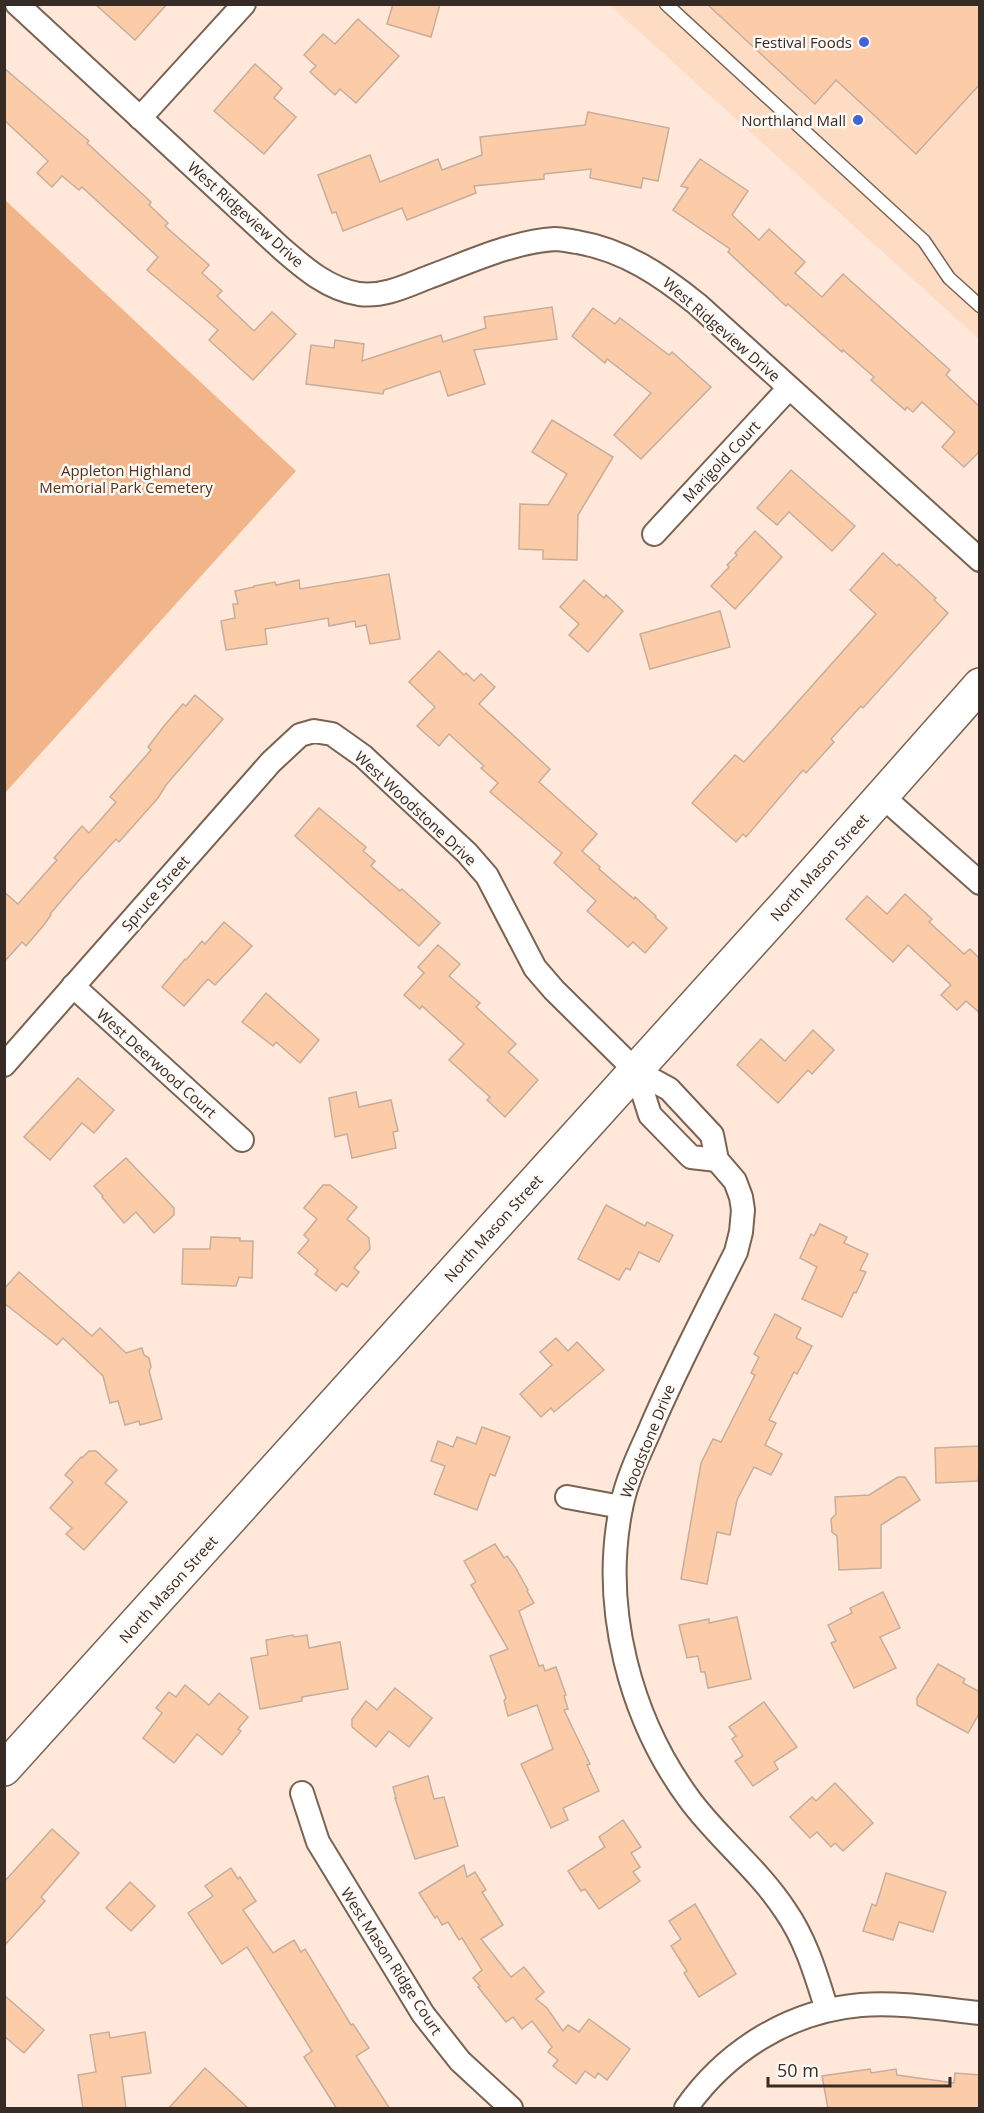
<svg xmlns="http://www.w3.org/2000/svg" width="984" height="2113" font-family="'Open Sans',sans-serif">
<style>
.built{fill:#fedcc4}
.green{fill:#f2b589}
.building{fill:#fccca9;stroke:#c7ad9b;stroke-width:1.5}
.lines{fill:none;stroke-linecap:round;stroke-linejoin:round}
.lane-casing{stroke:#7a6352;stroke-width:15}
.street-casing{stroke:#7a6352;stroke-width:26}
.secondary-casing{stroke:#7a6352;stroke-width:36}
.lane{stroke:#fff;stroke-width:12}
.street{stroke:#fff;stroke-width:22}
.secondary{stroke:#fff;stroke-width:33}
.poi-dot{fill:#4064d6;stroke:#fff9f5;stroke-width:2}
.labels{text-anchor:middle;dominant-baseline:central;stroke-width:5;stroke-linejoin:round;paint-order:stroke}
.poi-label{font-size:15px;fill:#372c25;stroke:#fff9f5;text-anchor:end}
.street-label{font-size:15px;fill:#372c25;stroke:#fff9f5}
.park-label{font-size:15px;fill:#513118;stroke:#fff9f5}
</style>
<rect width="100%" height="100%" fill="#ffe8d9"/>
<path class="built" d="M610 5H979V339L928 293Z"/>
<path class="green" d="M5 200 296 471 5 793H4Z"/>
<g class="building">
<path d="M95 4H167L135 40Z"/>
<path d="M393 4H440L431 37 387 24Z"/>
<path d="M707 4H980V84L916 154 836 80 815 104Z"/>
<path d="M358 19 399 56 356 103 340 89 335 95 310 72 316 66 304 55 323 34 335 44Z"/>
<path d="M255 64 282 88 274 98 296 117 264 154 214 111Z"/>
<path d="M4 68 89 141 87 143 151 202 149 205 168 223 165 226 209 265 202 273 222 291 217 296 254 331 272 312 296 334 253 380 209 340 218 330 147 270 158 257 82 187 79 190 62 176 52 187 37 173 48 161 4 120Z"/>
<path d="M588 112 669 128 658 181 643 178 641 188 590 178 591 169 544 174V179L474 186 476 193 407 220 402 208 343 231 336 212 332 213 318 175 370 155 380 182 438 159 442 170 482 155 480 137 585 125Z"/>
<path d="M700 159 748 191 732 215 759 240 769 229 805 262 795 273 822 297 843 274 950 370 946 375 980 407V451L964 467 942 447 955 432 922 402 913 412 907 407 905 410 871 380 874 377 843 350 842 352 788 304 786 306 769 290 728 252 730 249 673 210 688 188 681 186Z"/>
<path d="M552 307 557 339 474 350 485 384 448 396 440 371 384 390 383 394 306 384 311 345 334 348 335 340 364 344 362 361 441 335 443 342 486 328 484 317Z"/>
<path d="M593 308 615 324 620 318 669 355 672 352 711 387 641 459 614 435 651 393 607 359 605 363 572 336Z"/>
<path d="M552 420 613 457 578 515 577 560 543 559V550L519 549 520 504 548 505 567 474 532 452Z"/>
<path d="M791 470 855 526 832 551 789 512 777 525 757 508Z"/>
<path d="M755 531 782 557 735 609 711 586 729 567 727 565 737 555 735 553Z"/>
<path d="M883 553 897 566 899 564 936 598 934 600 948 613 863 708 861 706 831 739 834 742 806 773 803 770 746 837 743 834 736 842 692 803 735 755 744 762 876 614 850 590Z"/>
<path d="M389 574 400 639 370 644 366 625 356 627 355 621 329 626 328 618 265 629 267 644 226 650 221 621 235 618 233 604H238L235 591 254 587V586L275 582 276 585 299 580 300 589Z"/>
<path d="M584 580 604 598 606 595 623 611 588 652 569 635 579 624 560 607Z"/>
<path d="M720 611 730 647 650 669 640 634Z"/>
<path d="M439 651 464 675 466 673 474 681 481 674 495 687 479 704 550 769 539 782 597 834 582 851 600 867 599 869 634 899 635 897 656 916 655 917 667 928 645 953 633 942 628 947 587 911 596 901 554 863 562 853 490 792 498 783 481 768 484 766 449 734 439 746 417 726 435 707 409 682Z"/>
<path d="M195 695 223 719 166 785 158 798 119 842 116 839 80 879 50 914 51 915 43 926 26 946 22 942 4 962V892L18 904 57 860 54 858 82 826 89 833 116 802 110 797 151 750 148 747 164 726 183 704 186 706Z"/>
<path d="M319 808 366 847 363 851 375 861 371 866 400 891 402 889 440 923 419 946 295 836Z"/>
<path d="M905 894 932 919 929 922 964 954 970 949 980 959V1013L966 1001 957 1010 941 995 951 985 908 945 893 962 846 919 867 896 887 914Z"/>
<path d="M224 922 252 946 215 985 208 979 184 1006 162 987 185 959 186 960 202 941 205 944Z"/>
<path d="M438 945 460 964 449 976 480 1003 476 1007 516 1044 508 1052 538 1080 505 1117 487 1100 490 1097 449 1060 464 1044 422 1006 420 1009 404 995 424 973 418 967Z"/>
<path d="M266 993 319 1040 300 1063 276 1042 273 1046 242 1022Z"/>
<path d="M813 1030 834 1050 812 1074 808 1070 778 1103 737 1065 761 1039 785 1061Z"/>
<path d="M78 1078 114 1110 94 1133 82 1123 50 1160 24 1137Z"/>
<path d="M356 1092 359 1107 391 1100 398 1131 393 1132 396 1148 352 1158 347 1134 335 1137 329 1098Z"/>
<path d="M126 1158 174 1208V1215L154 1233 136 1212 124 1223 102 1197 103 1196 94 1186Z"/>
<path d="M323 1185H330L357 1207 347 1219 369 1238 370 1249 354 1268 359 1272 347 1287 342 1283 336 1291 315 1274 318 1270 298 1253 309 1240 304 1235 317 1219 304 1208Z"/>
<path d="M606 1205 645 1226 647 1222 673 1235 659 1262 639 1252 630 1270 626 1268 619 1280 578 1259Z"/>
<path d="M820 1224 847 1237 844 1243 868 1254 860 1270 866 1272 856 1293 854 1292 842 1317 802 1299 817 1267 800 1258 811 1234 814 1236Z"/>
<path d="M211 1237 240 1238V1241H253L252 1278 239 1277 236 1286 182 1284 183 1249H210Z"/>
<path d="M19 1272 92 1336 100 1328 126 1353 142 1348 144 1355 149 1358 151 1367 149 1371 162 1419 140 1425 139 1421 125 1425 118 1401 110 1403 103 1376 63 1338 57 1345 4 1303V1289Z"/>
<path d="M775 1314 801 1328 796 1338 812 1346 797 1374 794 1372 769 1420 776 1423 765 1445 782 1454 771 1475 754 1467 737 1500 730 1535 717 1532 707 1584 681 1579 701 1463 713 1439 721 1442 755 1375 751 1373 759 1357 754 1354Z"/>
<path d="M556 1338 568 1351 577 1342 604 1370 554 1412 551 1408 541 1417 520 1394 552 1365 540 1352Z"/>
<path d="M482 1427 510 1437 495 1476 490 1474 477 1510 434 1494 445 1466 431 1461 438 1441 453 1447 457 1437 476 1444Z"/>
<path d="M980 1446 978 1481 936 1483 935 1448Z"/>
<path d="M89 1451H96L117 1470 105 1483 127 1502 84 1550 66 1534 72 1528 50 1508 73 1482 65 1475 81 1457 82 1458Z"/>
<path d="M898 1477H905L920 1500 881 1525V1568L839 1570 837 1536 832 1532 831 1519 836 1514 835 1497 869 1495Z"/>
<path d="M495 1544 504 1558 507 1556 515 1567 528 1590 527 1591 534 1603 519 1611 539 1666 543 1665 545 1671 556 1667 566 1695 564 1696 568 1709 564 1710 590 1764 587 1765 599 1791 563 1808 568 1820 551 1828 521 1764 553 1749 537 1705 508 1716 504 1701 506 1698 490 1656 508 1649 471 1585 476 1582 464 1561Z"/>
<path d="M883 1592 900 1628 880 1637 896 1668 854 1688 831 1643 836 1641 828 1625 852 1613 850 1608Z"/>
<path d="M737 1617 751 1679 708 1688 705 1672H701L698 1656 687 1658 679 1625 709 1619V1623Z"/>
<path d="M293 1635 294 1637 307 1635 309 1648 340 1642 348 1689 302 1697V1701L260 1709 251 1658 268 1655 266 1640Z"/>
<path d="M938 1664 965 1679 963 1683 980 1692V1712L968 1733 917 1705V1698Z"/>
<path d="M185 1685 209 1705 219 1693 248 1717 238 1729 241 1731 222 1755 197 1734 174 1763 143 1738 162 1713 156 1708 169 1692 176 1697Z"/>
<path d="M395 1688 432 1718 409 1747 389 1731 376 1747 352 1727V1719L366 1701 377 1710Z"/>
<path d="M764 1702 797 1747 774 1762 778 1769 753 1786 735 1761 743 1756 732 1739 736 1736 729 1727Z"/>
<path d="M428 1776 434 1799 444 1797 458 1846 415 1859 395 1798H396L393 1787Z"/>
<path d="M835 1783 873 1823 843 1851 835 1843 831 1847 817 1832 810 1838 790 1817 812 1797 816 1801Z"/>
<path d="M623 1820 641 1847 631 1853 640 1867 633 1872 640 1881 599 1909 585 1889 581 1891 568 1871 605 1847 599 1837Z"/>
<path d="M52 1829 79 1853 41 1897 45 1901 4 1946V1882Z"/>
<path d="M464 1865 467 1877 475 1872 486 1890 482 1892 503 1925 481 1939 511 1977 524 1967 544 1992 536 1999 547 2008 563 2031 568 2025 579 2032 589 2019 630 2049 607 2080 598 2073 595 2078 585 2071 576 2084 553 2066 558 2060 548 2052 552 2047 532 2021 522 2029 513 2017 506 2022 478 1987 480 1986 473 1978 482 1970 462 1938 459 1940 448 1922 442 1925 437 1916 435 1918 419 1893Z"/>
<path d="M231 1868 238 1879 240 1877 256 1901 243 1910 273 1953 294 1940 301 1952 305 1949 351 2025 353 2024 369 2048 356 2056 390 2109H337L304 2057 312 2051 247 1947 222 1964 188 1913 213 1896 205 1886Z"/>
<path d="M886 1873 946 1892 933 1932 899 1922 893 1940 863 1931 872 1904 876 1906Z"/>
<path d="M130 1882 155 1906 131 1931 106 1908Z"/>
<path d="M695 1904 736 1974 699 1997 684 1973 687 1971 671 1946 681 1939 669 1921Z"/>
<path d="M4 1995 44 2030 24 2053 4 2036Z"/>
<path d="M109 2032 110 2038 145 2032 151 2073 122 2077 126 2109H83L78 2075 96 2072 90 2035Z"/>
<path d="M205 2068 249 2109H168Z"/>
<path d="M870 2069 871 2073 896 2069 897 2075 954 2083 955 2073 980 2075V2109H828L822 2076Z"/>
</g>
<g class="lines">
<g class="lane-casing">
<path id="lane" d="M666 4 924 241 949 278 980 306"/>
</g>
<g class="street-casing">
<g id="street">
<path d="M17 4 281 248C304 268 328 289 359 294 384 297 406 286 429 277 470 262 511 242 555 239 562 239 570 241 577 242 624 250 661 275 697 304L980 560"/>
<path d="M140 118 244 4"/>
<path d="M654 534 789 388"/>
<path d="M882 796 980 883"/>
<path d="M73 986 242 1140"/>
<path d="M4 1065 271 762 300 735 314 731 332 734 363 756 467 853 487 876 535 968 554 990 636 1071 669 1089 712 1135 717 1160 735 1181 741 1197 743 1210 741 1232 736 1252C706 1312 675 1370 649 1432 638 1456 626 1482 621 1508 601 1608 630 1719 690 1800 718 1838 758 1869 785 1910 806 1940 816 1975 827 2010"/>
<path d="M636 1071 650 1115 691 1157 717 1160"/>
<path d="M567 1497 621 1507"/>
<path d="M302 1793 318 1842 423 2014 460 2061 511 2108"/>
<path d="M686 2108C727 2050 790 2011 861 2005 900 2002 941 2009 980 2013"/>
</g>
</g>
<g class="secondary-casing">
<path id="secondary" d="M4 1769 787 903 980 685"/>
</g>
<use href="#lane" class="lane"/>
<use href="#street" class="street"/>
<use href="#secondary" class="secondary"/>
</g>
<g class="poi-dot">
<circle cx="864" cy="42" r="6"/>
<circle cx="858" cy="120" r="6"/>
</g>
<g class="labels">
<g class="poi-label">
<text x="852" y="42">Festival Foods</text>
<text x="846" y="120">Northland Mall</text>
</g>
<g class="street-label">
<text transform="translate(246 214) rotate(42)">West Ridgeview Drive</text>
<text transform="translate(722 329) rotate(41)">West Ridgeview Drive</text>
<text transform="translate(721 461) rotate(-47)">Marigold Court</text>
<text transform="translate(416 808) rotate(43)">West Woodstone Drive</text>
<text transform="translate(819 867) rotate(-48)">North Mason Street</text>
<text transform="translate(155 893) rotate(-49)">Spruce Street</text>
<text transform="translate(157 1063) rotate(42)">West Deerwood Court</text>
<text transform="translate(493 1228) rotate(-48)">North Mason Street</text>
<text transform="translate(647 1441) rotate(-68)">Woodstone Drive</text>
<text transform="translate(168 1589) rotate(-48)">North Mason Street</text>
<text transform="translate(392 1961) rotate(57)">West Mason Ridge Court</text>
</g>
<g class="park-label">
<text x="126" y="470">Appleton Highland<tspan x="126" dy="17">Memorial Park Cemetery</tspan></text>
</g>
</g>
<rect width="984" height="2113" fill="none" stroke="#372c25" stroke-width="12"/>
<path d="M768 2077v9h182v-9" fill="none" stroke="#372c25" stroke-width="3"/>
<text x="777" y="2077" font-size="18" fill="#372c25" stroke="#fff9f5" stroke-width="4.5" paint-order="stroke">50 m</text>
</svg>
